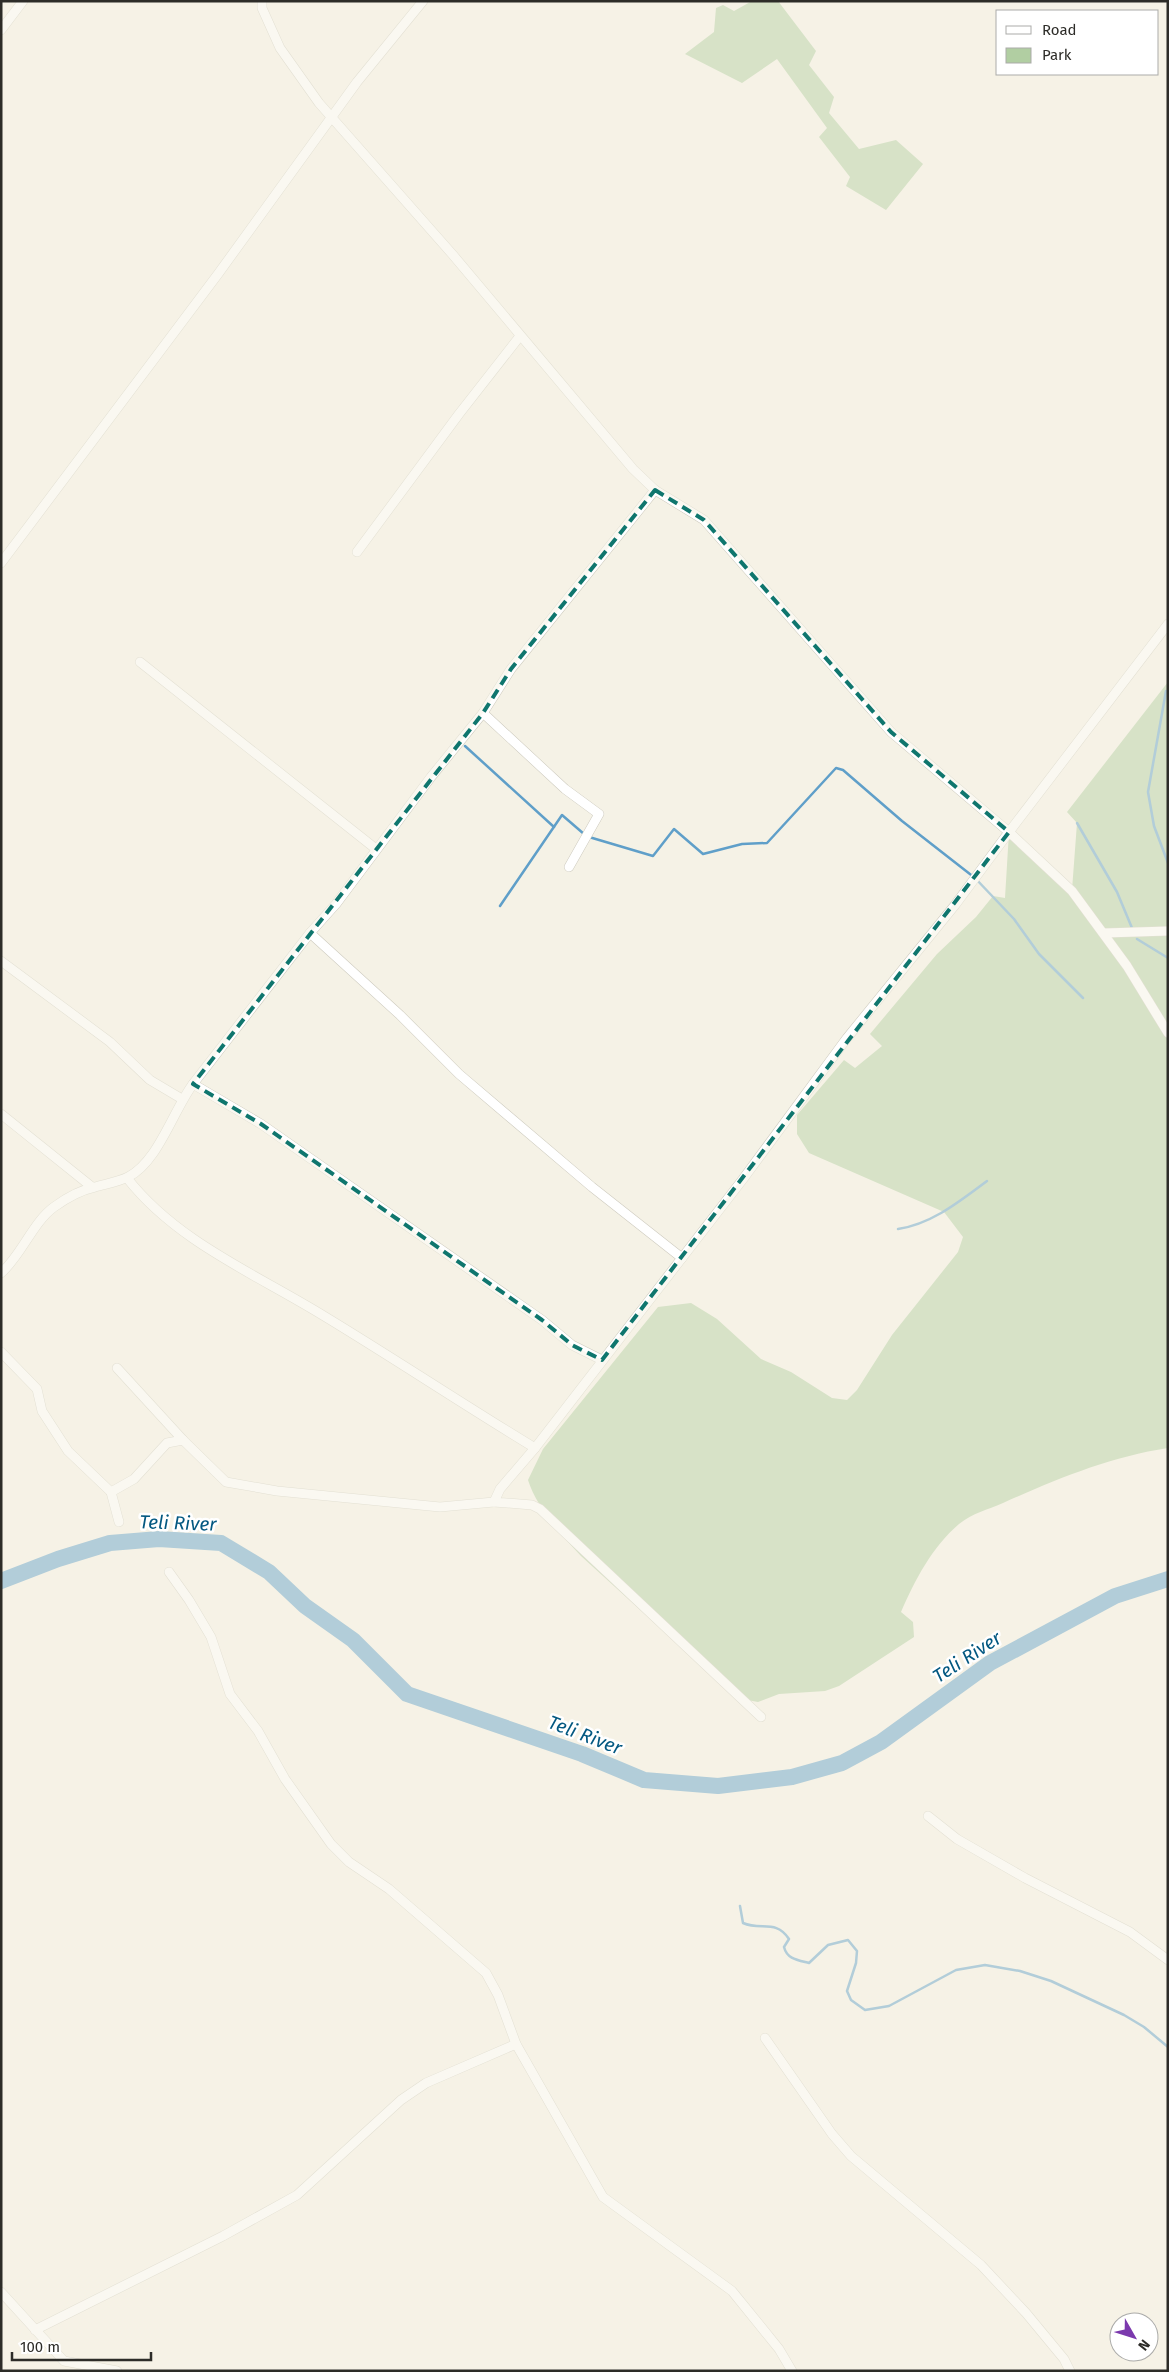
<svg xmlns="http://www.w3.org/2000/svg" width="1169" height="2372" font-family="'Fira Sans',sans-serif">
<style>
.green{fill:#b1cea2}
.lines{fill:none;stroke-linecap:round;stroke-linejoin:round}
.stream{stroke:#5f9fc9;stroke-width:2.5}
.river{stroke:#5f9fc9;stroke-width:16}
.street-casing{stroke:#cdcabe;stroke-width:10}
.street{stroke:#fff;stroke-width:9}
.marked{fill:none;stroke:#0f766e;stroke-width:4;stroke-dasharray:10 6;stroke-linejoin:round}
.labels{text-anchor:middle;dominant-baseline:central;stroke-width:5;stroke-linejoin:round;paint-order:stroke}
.water-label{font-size:19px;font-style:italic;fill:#035881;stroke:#fff}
</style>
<rect width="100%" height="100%" fill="#f5f2e6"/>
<g class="green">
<path d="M752 1H778L816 51 809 65 834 97 829 113 859 149 896 140 923 164 886 210 846 186 850 177 819 137 827 128 777 59 742 83 685 54 714 32 716 8 723 5 734 11Z"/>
<path d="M1168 682V1448C1109 1457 1057 1479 1003 1503 987 1510 973 1513 959 1524 932 1547 915 1580 901 1612L913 1622 914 1637 839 1686 825 1691 779 1694 758 1702 737 1698 581 1556C561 1535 537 1508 528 1480L543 1449 658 1307 691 1303 717 1319 761 1359 791 1372 832 1398 847 1400 857 1390 892 1335 958 1252 963 1237 944 1212 809 1153 797 1134V1115L844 1060 855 1068 882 1046 870 1034 937 954 976 917 993 896 1005 898 1009 832 1072 890 1077 823 1067 812Z"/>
</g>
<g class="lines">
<g class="stream">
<path d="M1166 691 1148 792 1154 826 1168 863"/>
<path d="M465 746 554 827"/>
<path d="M1077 823 1117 892 1132 928"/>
<path d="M589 837 653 856 674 829 703 854 742 844 767 843 836 768 843 770 902 821 975 878 1014 919 1039 954 1083 998"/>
<path d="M500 906 562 815 584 834"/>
<path d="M1137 939 1168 958"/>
<path d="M898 1229C932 1224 960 1201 987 1181"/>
<path d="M740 1906 743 1923C761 1931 776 1919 789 1939L784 1947C787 1959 797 1960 809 1963L828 1945 848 1940 857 1951 856 1963 847 1991 851 2000 865 2010 889 2006 956 1970 985 1965 1020 1971 1051 1981 1124 2015 1144 2027 1168 2047"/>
</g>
<path class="river" d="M1 1581 58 1559 110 1543 159 1539 221 1543 269 1572 305 1606 353 1640 407 1694 582 1754 644 1780 718 1786 792 1777 842 1763 881 1742 990 1663 1115 1596 1168 1579"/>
<g class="street-casing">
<g id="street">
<path d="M262 1V8L280 48 319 103 453 255 633 469 655 490 704 520 891 732 1009 832 1168 624"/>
<path d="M1 30 23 1"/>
<path d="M357 552 459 414 520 336"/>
<path d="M1 563 218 274 357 82 423 1"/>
<path d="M140 662 376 849"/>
<path d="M483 713 565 789 599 814 569 867"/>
<path d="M310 933 400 1015 459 1074 592 1187 682 1258"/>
<path d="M1105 933 1168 931"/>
<path d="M1 961 110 1042 150 1080 182 1099"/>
<path d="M193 1084 261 1124 542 1320 572 1345 602 1360"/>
<path d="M1 1114 92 1187"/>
<path d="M127 1178C177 1242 256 1274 324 1316 395 1359 464 1405 535 1448"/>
<path d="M1 1273C21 1256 33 1222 54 1207 65 1199 81 1190 95 1187 105 1184 118 1182 128 1177 158 1162 173 1111 193 1084L310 933 336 904 431 777 483 713 511 669 655 490"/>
<path d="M1 1352 37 1389 42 1411 68 1451 111 1492 119 1522"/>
<path d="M117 1368 183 1440"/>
<path d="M111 1492 134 1479 167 1443 183 1440 226 1482 277 1491 440 1507 494 1502"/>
<path d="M169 1572 189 1600 211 1637 230 1694 258 1731 285 1779 331 1844 349 1862 389 1889 486 1973 498 1995 516 2044 603 2197 732 2291 779 2349 792 2371"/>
<path d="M761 1717 540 1509 532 1505 494 1502 500 1489 535 1448 743 1179 847 1038 955 905 1009 832 1072 891 1127 966 1168 1033"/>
<path d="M928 1816 957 1839 1025 1878 1130 1932 1168 1960"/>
<path d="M765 2038 832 2134 851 2156 981 2265 1026 2313 1064 2359 1070 2371"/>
<path d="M1 2292 64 2361 117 2371"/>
<path d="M35 2330 223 2236 297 2195 401 2100 426 2083 516 2044"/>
</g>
</g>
<use href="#street" class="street"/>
</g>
<path d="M0 0H1169V2372H0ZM655 490 704 520 891 732 1009 832 602 1360 572 1345 542 1320 261 1124 193 1084 483 713 511 669Z" fill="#f5f2e6" fill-opacity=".55" fill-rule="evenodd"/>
<path class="marked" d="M655 490 704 520 891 732 1009 832 602 1360 572 1345 542 1320 261 1124 193 1084 483 713 511 669Z"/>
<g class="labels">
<g class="water-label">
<text transform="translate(178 1523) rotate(2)">Teli River</text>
<text transform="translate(967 1657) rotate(-33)">Teli River</text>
<text transform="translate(585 1735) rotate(21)">Teli River</text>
</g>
</g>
<rect width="1169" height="2372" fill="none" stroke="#2d2c28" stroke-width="5"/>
<rect x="996" y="10" width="162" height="65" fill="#ffffff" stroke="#ababa9"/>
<rect x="1006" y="26" width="25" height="8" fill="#ffffff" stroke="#ababa9"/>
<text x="1042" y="35" font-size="15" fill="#2d2c28">Road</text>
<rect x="1006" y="48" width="25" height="15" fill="#b1cea2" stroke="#ababa9"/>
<text x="1042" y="60" font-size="15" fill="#2d2c28">Park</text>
<g transform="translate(1134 2337) rotate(129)"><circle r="24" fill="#ffffff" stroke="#ababa9"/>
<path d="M0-4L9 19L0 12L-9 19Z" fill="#7b39ad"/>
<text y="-8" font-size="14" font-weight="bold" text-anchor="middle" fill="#2d2c28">N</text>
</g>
<path d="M12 2352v8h139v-8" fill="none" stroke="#2d2c28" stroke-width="2.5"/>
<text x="20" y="2352" font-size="15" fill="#2d2c28" stroke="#ffffff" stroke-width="4" paint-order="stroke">100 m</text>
</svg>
